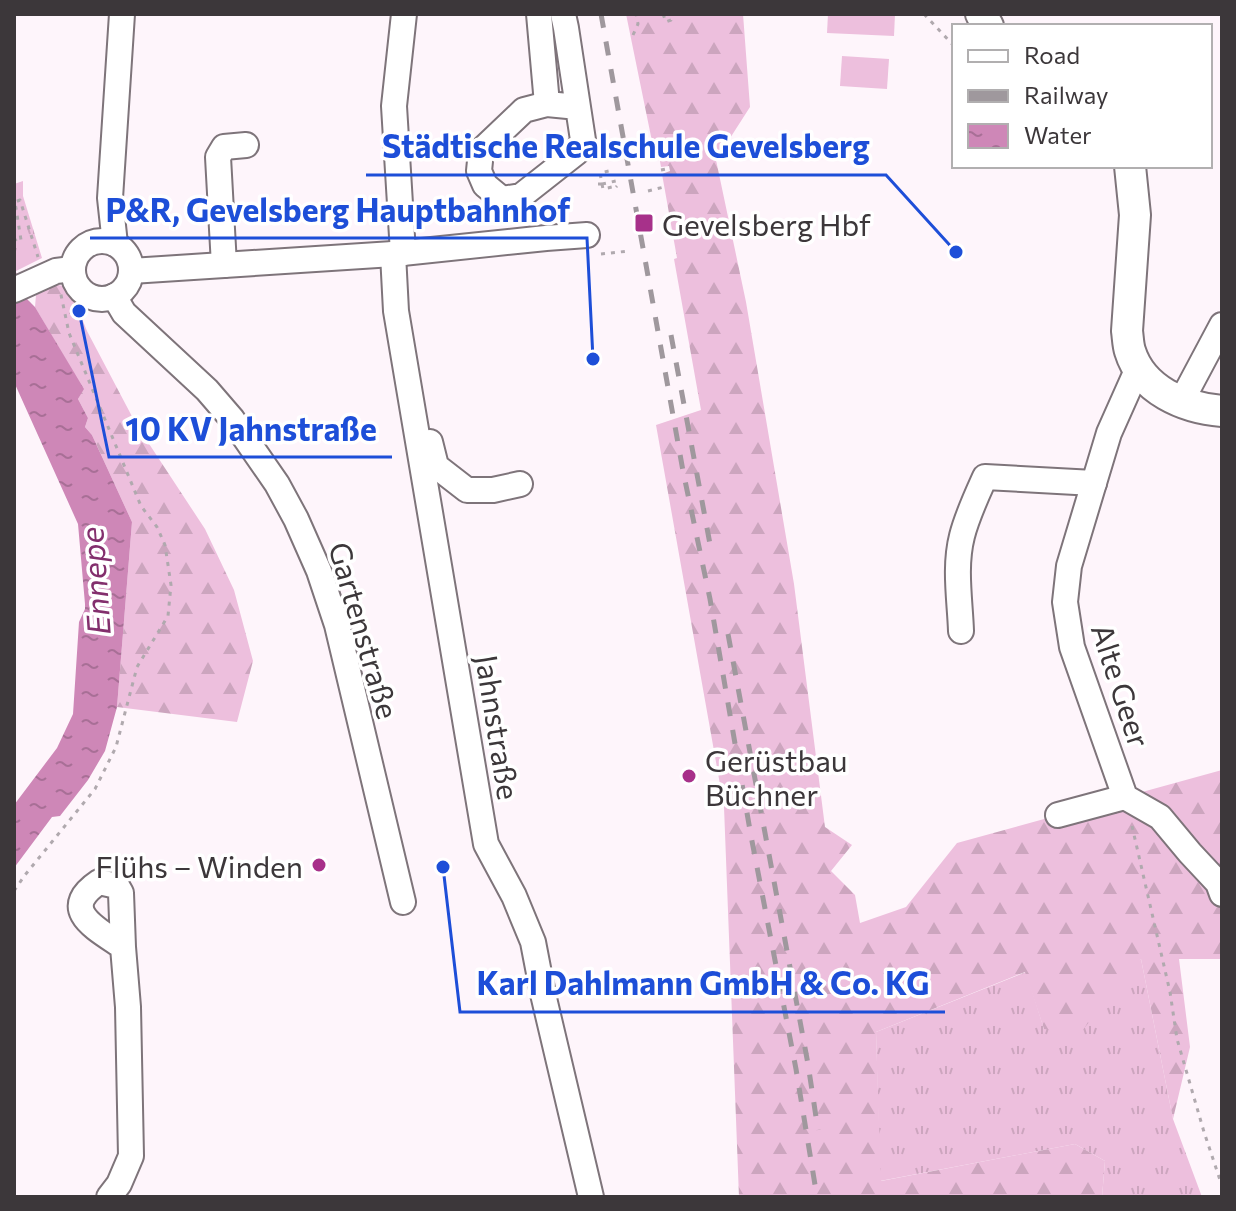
<svg xmlns="http://www.w3.org/2000/svg" width="1236" height="1211" font-family="Commissioner,sans-serif">
<style>
.grass{fill:url(#grass-tufts)}
.forest{fill:url(#forest-firs)}
.pitch{fill:#edbfdd}
.water{fill:url(#water-ripples)}
.lines{fill:none;stroke-linecap:round;stroke-linejoin:round}
.minor-casing{stroke:#7e747a;stroke-width:28}
.major-casing{stroke:#7e747a;stroke-width:34}
.path{stroke:#b0a9ae;stroke-width:3;stroke-dasharray:4 6;stroke-linecap:butt}
.minor{stroke:#fff;stroke-width:24}
.major{stroke:#fff;stroke-width:30}
.rail{stroke:#9f989d;stroke-width:5;stroke-dasharray:14 14;stroke-linecap:butt}
.poi-dot{fill:#a7318a;stroke:#fff;stroke-width:3}
.labels{text-anchor:middle;dominant-baseline:central;stroke-width:7;stroke-linejoin:round;paint-order:stroke}
.poi-label{font-size:30px;fill:#3c373a;stroke:#fff;text-anchor:start}
.street-label{font-size:30px;fill:#3c373a;stroke:#fff}
.water-label{font-size:32px;font-style:italic;fill:#832f6d;stroke:#fff}
.leader{fill:none;stroke:#1d4ed8;stroke-width:3}
.callout-dot{fill:#1d4ed8;stroke:#fff;stroke-width:3}
.callout-label{font-size:32px;text-anchor:middle;font-weight:bold;fill:#1d4ed8;stroke:#fff;stroke-width:7;stroke-linejoin:round;paint-order:stroke}
</style>
<defs>
<pattern id="grass-tufts" width="24" height="20" patternUnits="userSpaceOnUse" patternTransform="scale(2)"><rect width="24" height="20" fill="#edbfdd"/><path d="M3 7l-1-3M5 7V3M7 7l1-3M15 17l-1-3M17 17v-4M19 17l1-3" fill="none" stroke="#cca5be"/></pattern>
<pattern id="forest-firs" width="22" height="20" patternUnits="userSpaceOnUse" patternTransform="scale(2)"><rect width="22" height="20" fill="#edbfdd"/><path d="M5 1l3.5 6h-7zM16 11l3.5 6h-7z" fill="#cca5be"/></pattern>
<pattern id="water-ripples" width="26" height="14" patternUnits="userSpaceOnUse" patternTransform="scale(2)"><rect width="26" height="14" fill="#ce87b7"/><path d="M2 4q2-2 4 0t4 0M15 11q2-2 4 0t4 0" fill="none" stroke="#a86f96"/></pattern>
</defs>
<rect width="100%" height="100%" fill="#fef5fb"/>
<g class="grass">
<path d="M23 181V196L42 258 14 272V184Z"/>
<path d="M1141 959 1173 1119 1202 1197H1102L1105 1161 1075 1144 880 1181 876 1032 1026 972 1044 1029Z"/>
</g>
<g class="forest">
<path d="M626 14H743L750 107 716 160 746 302 794 584 825 827 852 845 831 871 855 895 860 923 906 907 957 843 1222 770V959H1179L1190 1047 1173 1119 1141 959 1081 1032 1044 1029 1025 972 876 1032 881 1181 1075 1144 1105 1161 1102 1197H739L724 807 656 425 701 410 674 259 677 258 662 174 670 171 669 166 661 167 659 156H655Z"/>
<path d="M53 284 69 287 87 331 136 424 205 529 234 590 253 661 237 722 117 707 132 522 92 435 85 427 88 418 78 399 83 389 35 307 36 295Z"/>
</g>
<g class="pitch">
<path d="M828 14H895L894 36 827 33Z"/>
<path d="M842 56 889 59 887 89 840 86Z"/>
</g>
<path class="water" d="M14 267 26 298 35 307 84 389 78 399 88 418 85 427 92 435 132 522 117 707 105 751 88 780 60 816 52 817 14 868V805L57 748 73 714 79 622 85 609V604L78 524 14 382Z"/>
<g class="lines">
<g class="minor-casing">
<g id="minor">
<path d="M539 14 547 104"/>
<path d="M563 14 566 28 583 140 577 152 521 196 502 199 485 185 479 171 481 151 524 110 547 104 578 107"/>
<circle cx="102" cy="270" r="29"/>
<path d="M115 244 110 198 122 14"/>
<path d="M403 253 394 106 404 14"/>
<path d="M393 254 396 311 486 844 514 896 533 942 543 994 591 1197"/>
<path d="M224 265 218 157 224 147 246 145"/>
<path d="M131 271 393 254 546 238 587 235"/>
<path d="M14 290 56 271 72 269"/>
<path d="M114 296 124 313 207 390 232 419 277 484 296 519 319 571 337 625 403 902"/>
<path d="M1138 368 1109 433 1069 566 1065 602 1072 647 1125 797 1160 817 1190 853 1218 883 1222 894"/>
<path d="M1181 402 1222 325"/>
<path d="M430 442 436 466 467 490H493L520 484"/>
<path d="M961 631C960 601 954 567 962 536 967 516 976 497 985 477L1094 483"/>
<path d="M1058 815 1125 797"/>
<path d="M109 1197 119 1184 131 1156 128 1007 123 947 121 893 117 886 99 882C57 910 97 929 123 947"/>
</g>
</g>
<g class="major-casing">
<g id="major">
<path d="M981 14 988 26"/>
<path d="M1130 166 1135 215 1127 331C1128 338 1128 345 1130 351 1142 390 1184 408 1222 411"/>
</g>
</g>
<g class="path">
<path d="M663 14 666 22 671 20 672 14"/>
<path d="M924 14 954 46"/>
<path d="M633 35 638 24 636 14"/>
<path d="M661 170 666 169"/>
<path d="M598 184H602L600 173 609 171"/>
<path d="M602 184 603 189 612 187"/>
<path d="M602 184 616 181"/>
<path d="M616 187 617 186"/>
<path d="M648 191 664 187"/>
<path d="M14 238 17 242 21 240 15 202 20 200 38 257"/>
<path d="M601 254 629 251"/>
<path d="M1132 826 1170 992 1177 1039 1204 1132 1222 1186"/>
<path d="M14 891 25 875 95 789 116 747 137 667 168 616 171 585 165 545 157 527 141 506 69 333 60 290"/>
</g>
<use href="#minor" class="minor"/>
<use href="#major" class="major"/>
<g class="rail">
<path d="M601 14 683 471 710 599 751 836 796 1069 817 1197"/>
<path d="M671 335 710 544"/>
<path d="M728 634 808 1064 818 1130"/>
</g>
</g>
<g class="poi-dot">
<rect x="634" y="213" width="20" height="20" rx="4"/>
<circle cx="689" cy="776" r="8"/>
<circle cx="319" cy="865" r="8"/>
</g>
<g class="labels">
<g class="poi-label">
<text x="662" y="223">Gevelsberg Hbf</text>
<text x="705" y="759">Gerüstbau<tspan x="705" dy="34">Büchner</tspan></text>
<text x="303" y="865" text-anchor="end">Flühs – Winden</text>
</g>
<g class="street-label">
<text transform="translate(365 630) rotate(74)">Gartenstraße</text>
<text transform="translate(1122 685) rotate(72)">Alte Geer</text>
<text transform="translate(499 727) rotate(81)">Jahnstraße</text>
</g>
<g class="water-label">
<text transform="translate(94 581) rotate(-94)">Ennepe</text>
</g>
</g>
<path class="leader" d="M956 252L886 175H366M593 359L587 238H90M79 311L109 457H392M443 867L460 1012H945"/>
<g class="callout-dot">
<circle cx="956" cy="252" r="8"/>
<circle cx="593" cy="359" r="8"/>
<circle cx="79" cy="311" r="8"/>
<circle cx="443" cy="867" r="8"/>
</g>
<g class="callout-label">
<text x="626" y="158">Städtische Realschule Gevelsberg</text>
<text x="338" y="222">P&amp;R, Gevelsberg Hauptbahnhof</text>
<text x="251" y="441">10 KV Jahnstraße</text>
<text x="703" y="995">Karl Dahlmann GmbH &amp; Co. KG</text>
</g>
<rect width="1236" height="1211" fill="none" stroke="#3c373a" stroke-width="32"/>
<rect x="952" y="24" width="260" height="144" fill="#ffffff" stroke="#b1afb0" stroke-width="2"/>
<rect x="968" y="50" width="40" height="12" fill="#ffffff" stroke="#b1afb0" stroke-width="2"/>
<text x="1024" y="64" font-size="24" fill="#3c373a">Road</text>
<rect x="968" y="90" width="40" height="12" fill="#9f989d" stroke="#b1afb0" stroke-width="2"/>
<text x="1024" y="104" font-size="24" fill="#3c373a">Railway</text>
<rect x="968" y="124" width="40" height="24" fill="url(#water-ripples)" stroke="#b1afb0" stroke-width="2"/>
<text x="1024" y="144" font-size="24" fill="#3c373a">Water</text>
</svg>
